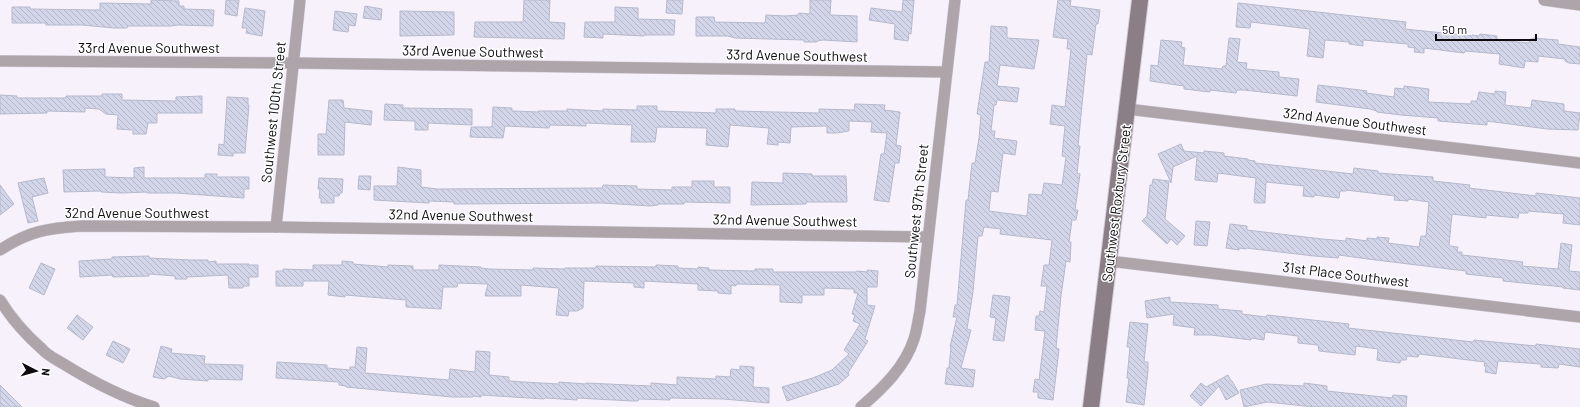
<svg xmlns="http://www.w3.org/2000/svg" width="1580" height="407" font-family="Barlow,sans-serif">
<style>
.building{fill:url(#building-back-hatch);stroke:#b6b9cc}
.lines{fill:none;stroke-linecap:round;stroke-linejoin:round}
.minor-casing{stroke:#d2ccd6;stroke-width:12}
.secondary-casing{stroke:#d2ccd6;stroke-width:18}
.minor{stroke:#aea5aa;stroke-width:11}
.secondary{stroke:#8b7f87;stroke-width:16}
.labels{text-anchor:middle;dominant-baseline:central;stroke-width:3;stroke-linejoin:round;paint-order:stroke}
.street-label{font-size:14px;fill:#0d0a10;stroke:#fff}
</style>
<defs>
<pattern id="building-back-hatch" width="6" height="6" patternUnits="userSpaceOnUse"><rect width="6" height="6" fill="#d3d6e9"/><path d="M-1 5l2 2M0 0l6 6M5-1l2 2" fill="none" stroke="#b4b6c7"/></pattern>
</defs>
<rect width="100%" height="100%" fill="#f7f1fc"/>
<g class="building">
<path d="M151 0 179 1V6H184V9L214 10 213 26 178 25 171 26H128L127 28H114L82 25H46V23H12V7H30V9L100 10V3L151 4Z"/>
<path d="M226 0H239L237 16 225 14Z"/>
<path d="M524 0H550L549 22 565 23 564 39 474 37 475 22H523Z"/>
<path d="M667 0H683L682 14 666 13Z"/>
<path d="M810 0H831L830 15 857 16V42L823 40 817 41V42H804V40L735 38 728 36H696V17H714L715 22 765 23 766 15 785 16 798 15 799 13 810 14Z"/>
<path d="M903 0H914L911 34 909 33 908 41 894 39 895 24 869 20 871 8 902 12Z"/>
<path d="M1058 0H1071L1070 6 1100 10 1098 24H1096L1092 55 1087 54 1078 146H1080L1077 173 1080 174 1075 210H1078L1076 220H1072L1069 242H1071L1070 262 1066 261 1061 296 1056 348 1059 349 1053 400 1038 398V392H1033L1035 379 1039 380 1045 331 1035 330 1036 316H1039L1040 311 1044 312 1047 286H1041L1044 265H1049L1052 240 1000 234 1001 229 984 227 982 236H978L973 292 967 329 971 330 961 368 975 370 973 387 945 384 947 368H949L951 347H950L957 317H953L955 305H957L966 200H968L972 163H975L979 138 981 115 977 114 985 62H989L991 26 1007 27V38L1039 40 1034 69 1000 65 997 86 1019 88 1017 102 997 100 996 105H994L991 131H995L994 138 1017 141 1015 155 1003 153 998 192 991 191 989 211 1027 216 1029 194 1042 195 1044 183 1062 185 1066 157 1062 156 1065 126 1050 124 1052 105 1065 107 1071 49H1067L1068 39 1053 37Z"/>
<path d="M1238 3 1406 22 1405 29 1472 36V35L1479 36 1480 34 1497 36V40L1529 43 1530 39H1533V38L1558 40V44L1580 47V64L1569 63 1565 61V59L1538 56V62L1525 61 1524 68 1512 66 1499 64 1500 54 1465 51 1464 53 1424 48V53L1414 52 1415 48 1408 47V44L1363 40V46L1349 44V42L1325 40 1323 58 1307 56 1310 29 1251 22 1250 28 1236 27Z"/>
<path d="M365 6 382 9 381 20 363 18Z"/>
<path d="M615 7 638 8V19L675 20 674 35H644V36L603 34V38L584 37 585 22H615Z"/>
<path d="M245 8 265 11 262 36 246 33 247 28H242Z"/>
<path d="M335 11 357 14 355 26 349 25 348 32 333 30Z"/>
<path d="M400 11 454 12V35L400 36Z"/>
<path d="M1229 38 1240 39 1237 62 1247 63 1246 69 1279 72V77L1299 79 1297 96 1244 90H1237L1236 93 1210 90V92L1184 89V86L1150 81 1151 65 1158 66 1161 40 1182 42 1181 47 1185 48 1183 65 1222 69 1223 66H1226Z"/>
<path d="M1318 85 1360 90 1367 91 1366 93 1394 97 1395 88 1404 89V86L1429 89 1428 102 1471 104V101H1477L1479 92 1495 94V91L1506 92 1505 105 1531 108 1532 100 1564 104V111L1580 113 1578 130 1547 129 1487 121V125L1438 121V118L1401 115 1377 112V111L1370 109 1316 102Z"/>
<path d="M102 94H122V100L176 101V97L202 96V113H157V123H148L146 134H133V130L117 129 118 115 106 114 99 109 85 108V112L47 111V113L0 114V95L17 96V98H66V96H102Z"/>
<path d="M227 97 248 98V105H249L245 153H233V156L218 155 219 144 224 145Z"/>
<path d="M329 100H343L344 108 372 111 371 125 345 122 344 155H318V134H326Z"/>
<path d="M385 104 403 105V108L472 109V125L428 123V130H415V121L384 120Z"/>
<path d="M855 104 885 105 884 110 900 112 896 145 901 146 899 163H895L889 202 874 200 881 154H884L887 133 871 132 872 122 849 121V131L837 133H827V126L791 127 790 143 778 142V145L767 144 769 128 730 125 728 147 706 145 707 128 657 127 655 142H631L632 125 586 123V126L550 125 549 128 505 126 503 138 470 137 471 127H492L493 107 512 108V111L539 112 538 111H567V109L603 111V109L637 110V106H657V111L716 113V109H735V111L819 113V109L854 110Z"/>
<path d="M1181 144 1184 151 1204 153V151L1224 153V156L1248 159V160L1255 161V163L1353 174 1354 168 1378 171V173L1433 177V181L1470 185 1469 188 1536 196V193L1580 198V225L1563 223 1564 214 1528 211V213H1519L1518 218 1486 215V218L1452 214 1449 245 1450 246 1458 247 1457 252H1462V255L1523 262 1522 266 1558 269 1561 243 1572 245 1569 271 1580 272V290L1563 288V287L1503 281V278L1466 274V271L1368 259 1339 255 1338 258 1314 256 1246 248V249L1239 248V250L1226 248 1230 224 1247 226V230L1322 239 1346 241V238L1367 241V238L1377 239V237L1389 238 1388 243 1419 247 1421 236H1426L1429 202 1408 199V201L1394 200 1395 196 1346 190V191H1340L1339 198 1314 195V197L1303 196 1304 186 1266 182 1265 203H1255L1254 201 1256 178 1218 173 1217 182 1195 180 1197 156 1173 167 1171 183 1158 154Z"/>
<path d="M144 167V178H205V174H217V177H249V189H244V198L176 193H147V192L122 193 101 192V191L64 192 63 170 105 169V177L134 178V168Z"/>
<path d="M398 167 421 170V187L437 189 602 188 603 185 637 186V189L672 190V187H692V181H714V187H730V203L684 202V204H658V205L650 206 602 203 454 204V202L429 201V203L374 200V186H397Z"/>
<path d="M783 173 812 174V176H846L847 202H806V204L751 205 752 182 783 183Z"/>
<path d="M359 176H371L370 190 358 189Z"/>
<path d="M44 178 48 193 32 197 38 221 28 223 18 183Z"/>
<path d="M319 178 343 179 342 193H340L339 196H334V203H321V198H319L320 189H318Z"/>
<path d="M1153 179 1169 181 1165 219 1185 236 1177 245 1171 239 1167 244 1142 221 1147 216 1150 185H1152Z"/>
<path d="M0 185 14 204 0 215Z"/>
<path d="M1196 221 1210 222 1207 246 1194 245Z"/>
<path d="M149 256V258L190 260H208V262L216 261V264H249V265H258V277H249V286H243V288H229L228 275 187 277V279H175V276L149 274V276L113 277 112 275 80 277 79 261 112 259V257Z"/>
<path d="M342 261 353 262V264L388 267V265L413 266V270H439V265L481 267V268L489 269 533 270V268L565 269V268H596V266L656 267V265L678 266V268L698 269V267L709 268V270L755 271V269H773V272H856L857 271 868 272 867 270 878 271 877 287H867V305L875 306 865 339 868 341 848 373 849 375 839 384 787 401 782 387 813 378 832 370 849 354 844 350 860 324 853 321 855 315 852 314 858 293H854V289L824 288V295H802V303L780 302V285L736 284V286L731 285V294L718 293V291L698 290V284L644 281V288L634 287V283L584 281 583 308 577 311H569L568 316 556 315 559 288 521 285V296H485L488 284 458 283 457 287H443L441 309 406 307V300L345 295V297L328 295 329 281H303V286H276V271H283V269L313 270V265H342Z"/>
<path d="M41 263 55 269 44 295 29 288Z"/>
<path d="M993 295 1010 297 1004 341 993 340 996 318 990 317Z"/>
<path d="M1170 297V302L1218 305V309L1242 311V314L1266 317 1267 315 1349 324 1348 328 1473 342 1474 340 1536 346V344L1580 349V367L1559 364 1558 368 1541 367V364L1498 361 1496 374 1485 372 1486 366H1484L1485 362 1419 354 1418 357 1407 356 1406 360H1401L1400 363 1382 361 1377 360 1378 349 1356 346 1355 355 1319 351 1318 345 1298 343V336L1290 335 1265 332 1264 340 1251 338V340L1211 335H1194L1195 328 1173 325 1174 314 1147 318 1145 301Z"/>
<path d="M77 315 93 327 83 340 67 328Z"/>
<path d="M1130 322 1148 324 1144 362H1148V371L1144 405 1126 402 1129 378H1127L1130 347H1127Z"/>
<path d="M113 341 130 349 123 363 106 355Z"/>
<path d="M161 346 172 349 171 353 205 356 204 364 243 365 242 380 208 379V381L180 379 169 376 164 379 153 377Z"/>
<path d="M357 347 367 348 365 373 449 380 450 369 475 372 476 351 490 352 489 375 509 377V381L524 382 559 384V382L586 384V383L651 386V383L677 385V377L716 379V376L730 377 731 369 740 370V366L754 367 753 387 769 388V403L723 399 670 398V400L639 399 638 401H632L577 398V400L545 398 544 399 481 395V397L473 396V397H452L346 387V386L339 385V382L276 378 277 362 327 365V368L350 370V367H355Z"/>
<path d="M1228 375 1231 381H1232L1239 393 1226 400 1219 386 1201 406 1190 396 1201 383 1206 387Z"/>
<path d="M1304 383 1327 386V391L1392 398 1393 395 1407 396 1406 407H1314L1267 402 1244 407 1240 390 1266 384 1304 386Z"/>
<path d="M0 385 22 407H0Z"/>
</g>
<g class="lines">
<g class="minor-casing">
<g id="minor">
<path d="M1544 0 1580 5"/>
<path d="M0 61 293 63 946 72"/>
<path d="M1127 109 1580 163"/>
<path d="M276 227 300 0"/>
<path d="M0 250C29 231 48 228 82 226L276 227 927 237"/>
<path d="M1109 261 1580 317"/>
<path d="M0 300C11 318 26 335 42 349 47 355 55 359 62 363 91 381 121 397 154 407"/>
<path d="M861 407C883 388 905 367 914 339 917 330 918 320 920 311L955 0"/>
</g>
</g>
<g class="secondary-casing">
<path id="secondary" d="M1091 407 1140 0"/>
</g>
<use href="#minor" class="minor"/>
<use href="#secondary" class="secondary"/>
</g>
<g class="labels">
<g class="street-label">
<text x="149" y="47">33rd Avenue Southwest</text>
<text transform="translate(473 51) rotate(1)">33rd Avenue Southwest</text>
<text transform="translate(797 55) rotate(1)">33rd Avenue Southwest</text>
<text transform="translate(273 112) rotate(-84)">Southwest 100th Street</text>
<text transform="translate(1355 121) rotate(7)">32nd Avenue Southwest</text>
<text transform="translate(1116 203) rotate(-83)">Southwest Roxbury Street</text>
<text transform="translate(916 211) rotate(-84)">Southwest 97th Street</text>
<text x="137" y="212">32nd Avenue Southwest</text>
<text transform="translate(461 215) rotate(1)">32nd Avenue Southwest</text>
<text transform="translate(785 220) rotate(1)">32nd Avenue Southwest</text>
<text transform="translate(1346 274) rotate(7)">31st Place Southwest</text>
</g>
</g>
<g transform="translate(36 371) rotate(96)" stroke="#ffffff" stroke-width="3" paint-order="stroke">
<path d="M0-3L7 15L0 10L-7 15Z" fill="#0d0a10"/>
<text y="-6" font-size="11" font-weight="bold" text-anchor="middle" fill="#0d0a10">N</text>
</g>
<path d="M1436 34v6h100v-6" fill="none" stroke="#0d0a10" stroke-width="2"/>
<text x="1442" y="34" font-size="12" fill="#0d0a10" stroke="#ffffff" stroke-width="3" paint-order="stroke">50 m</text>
</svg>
